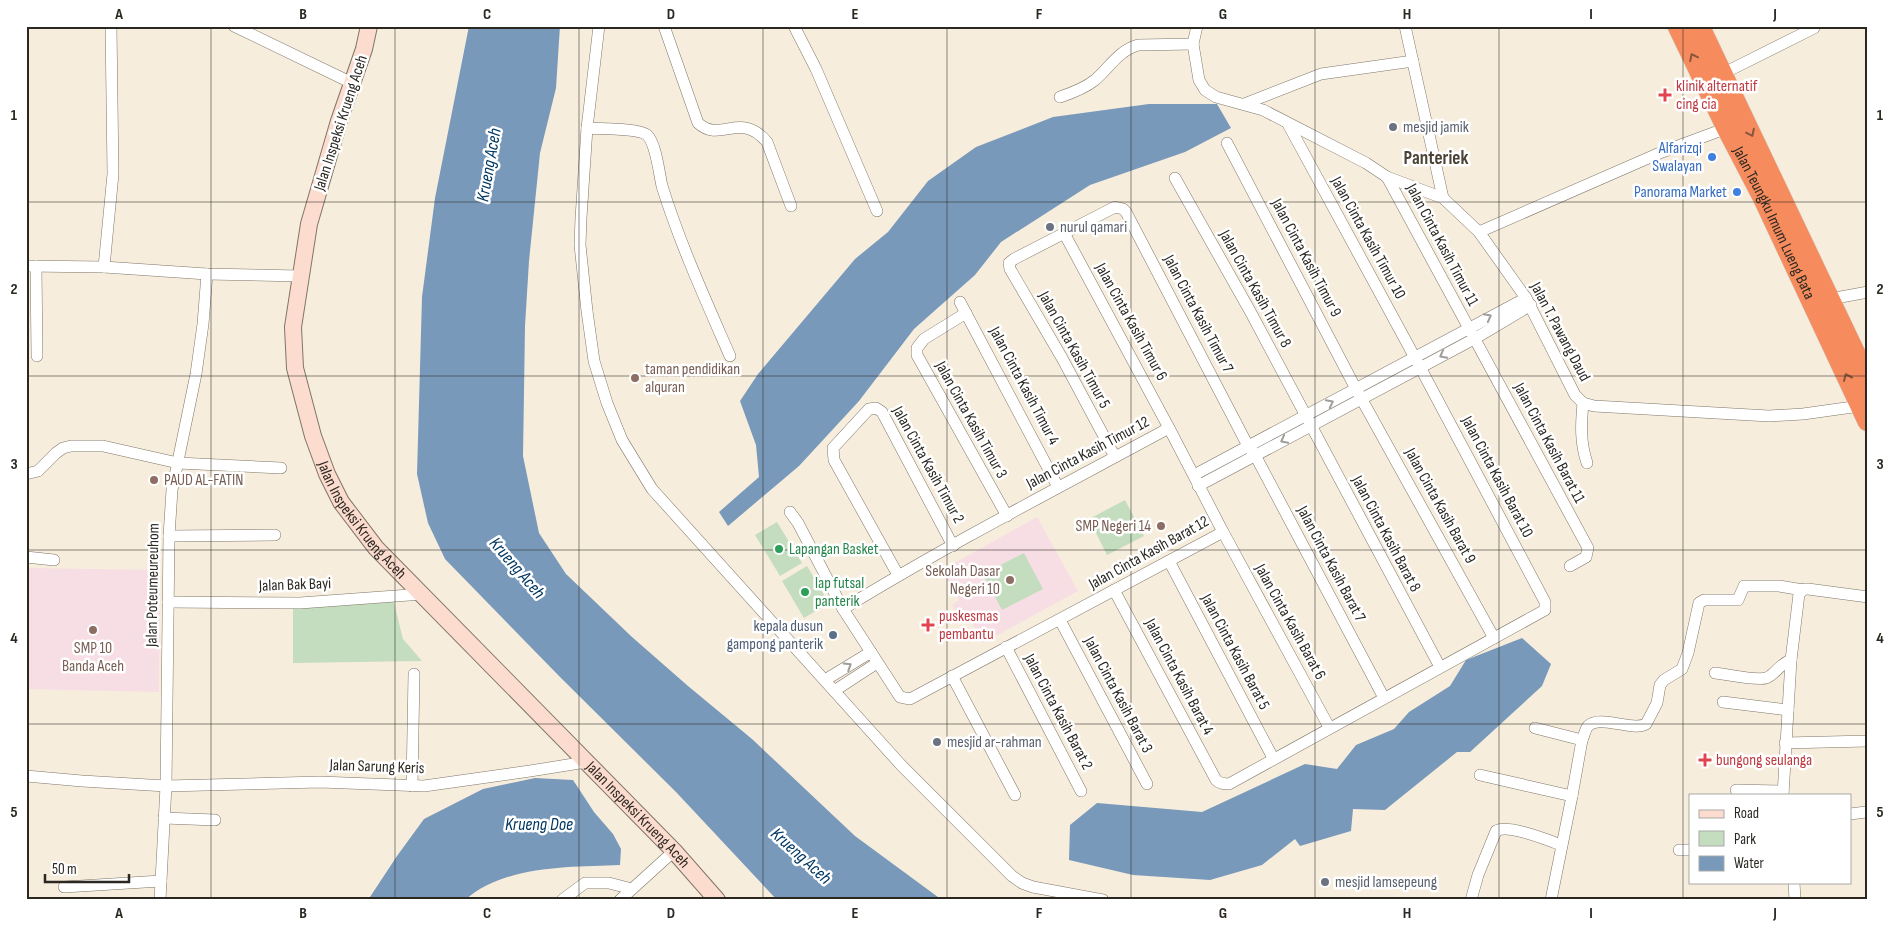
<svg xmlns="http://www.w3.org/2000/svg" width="1894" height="926" font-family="'Sofia Sans Condensed',sans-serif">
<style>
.education{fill:#f7dde4}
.green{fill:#c4ddbf}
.water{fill:#7899ba}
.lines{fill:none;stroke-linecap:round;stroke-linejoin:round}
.street-casing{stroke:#7f7668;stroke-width:12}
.secondary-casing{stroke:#7f7668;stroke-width:18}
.highway-casing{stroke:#d5d4d3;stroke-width:22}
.street{stroke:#fff;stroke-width:11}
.secondary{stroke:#fcdcce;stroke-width:16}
.highway{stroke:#f68c5d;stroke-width:21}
.oneway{stroke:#86553d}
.oneway2{stroke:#a09e9c}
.grid{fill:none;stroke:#2b2822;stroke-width:1;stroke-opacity:0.55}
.health-dot{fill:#e0444e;stroke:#fff;stroke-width:2}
.worship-dot{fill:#6b7280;stroke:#fff;stroke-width:2}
.shop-dot{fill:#3f7fe0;stroke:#fff;stroke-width:2}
.education-dot{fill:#8d6e63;stroke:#fff;stroke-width:2}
.leisure-dot{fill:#2e9e5b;stroke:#fff;stroke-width:2}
.service-dot{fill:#5c6f8a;stroke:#fff;stroke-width:2}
.labels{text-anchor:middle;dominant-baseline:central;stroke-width:5;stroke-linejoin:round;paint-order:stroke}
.health-label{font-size:16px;fill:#be3a42;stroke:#fff;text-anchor:start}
.street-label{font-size:16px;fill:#2b2822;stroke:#fff}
.worship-label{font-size:16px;fill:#5b616d;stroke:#fff;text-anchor:start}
.shop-label{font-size:16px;fill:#366cbe;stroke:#fff;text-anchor:end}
.education-label{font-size:16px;fill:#785e54;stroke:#fff;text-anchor:start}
.leisure-label{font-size:16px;fill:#27864d;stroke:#fff;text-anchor:start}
.service-label{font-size:16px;fill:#4e5e75;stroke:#fff;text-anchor:end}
.water-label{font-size:18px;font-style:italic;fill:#003762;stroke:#fff}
.quarter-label{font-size:19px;font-weight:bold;fill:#4b4336;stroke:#fff}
.neatline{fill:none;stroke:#2b2822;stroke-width:2}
.grid-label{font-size:16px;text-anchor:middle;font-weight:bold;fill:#2b2822}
</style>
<rect width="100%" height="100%" fill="#f7eddd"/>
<g class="education">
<path d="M1037 517 1078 591 983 643 967 613 959 617 952 605 959 600 942 570Z"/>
<path d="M26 568 160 570 159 692 26 689Z"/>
</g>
<g class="green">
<path d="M1125 500 1144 536 1107 555 1089 519Z"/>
<path d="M777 522 802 563 780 576 755 535Z"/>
<path d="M1024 553 1043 589 1002 610 983 574Z"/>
<path d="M807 566 829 603 804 618 782 581Z"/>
<path d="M393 599 403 639 422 661 293 663V605Z"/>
</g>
<g class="water">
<path d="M469 26H560L556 88 540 153 529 261 525 326 523 456 539 533 566 574 632 637 688 686 752 739 855 836 942 900H777L676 792 560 677 445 559 428 523 417 474 422 297 435 198Z"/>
<path d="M1149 104H1217L1231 128 1185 152 1090 185 1001 242 975 275 914 329 859 401 799 466 728 526 719 512 759 477 756 445 740 401 758 374 855 259 888 232 928 181 976 147 1053 117Z"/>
<path d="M1522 638 1551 664 1542 686 1470 752H1457L1385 810 1353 809 1351 831 1300 846 1295 839 1262 865 1210 880 1133 875 1069 860 1070 825 1097 803 1202 812 1305 764 1337 769 1356 745 1394 729 1409 712 1450 686 1466 660Z"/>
<path d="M535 778 573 780 594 812 613 834 621 849 620 865C571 867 504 865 465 900H368L397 856 424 819 483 789Z"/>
</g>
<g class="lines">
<g class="street-casing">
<g id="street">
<path d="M234 26 352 83"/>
<path d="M599 26 587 128 581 218 580 245 587 311 594 361 607 403 622 440 652 489 901 765 1012 876 1022 883 1033 887 1103 900"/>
<path d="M664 26 698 123C721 144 740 110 767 142L791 206"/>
<path d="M794 26 816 69 877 211"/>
<path d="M1197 26 1193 44 1199 80 1205 90 1216 97 1263 110 1366 163 1387 177 1443 198"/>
<path d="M1405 26 1443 198 1479 232 1526 298 1575 395 1583 403 1594 406 1769 416 1803 414 1860 406"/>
<path d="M1722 74 1814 28"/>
<path d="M1060 97C1072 93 1085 88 1095 80 1110 67 1118 51 1138 45L1193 44"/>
<path d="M1244 104 1321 74 1413 61"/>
<path d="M587 128C599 129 639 128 647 135 656 143 659 173 662 186 680 244 706 301 730 356"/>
<path d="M1227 143 1356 389 1494 638"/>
<path d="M1387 177 1588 548 1586 557 1570 566"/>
<path d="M1175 178 1250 311 1440 667"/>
<path d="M1479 232 1662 152 1727 128"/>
<path d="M1064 233 1169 428"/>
<path d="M26 266 104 267 207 274 300 276"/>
<path d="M36 266 37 356"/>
<path d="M104 267 113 174 111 26"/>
<path d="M1830 299 1868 292"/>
<path d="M960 302 1058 487"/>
<path d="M966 313 924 339 917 348V355L1007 516"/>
<path d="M1583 403C1581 424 1580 442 1587 463"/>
<path d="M1169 428 1223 532 910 699 900 697 843 609C949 544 1060 487 1169 428Z"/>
<path d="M1115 457 1062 358 1010 269 1009 263 1014 259 1115 207 1123 209 1126 212 1248 446 1255 455 1384 698"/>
<path d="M26 474 38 471 56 453 63 448 71 446H103L178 463 281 468"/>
<path d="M1194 475 1526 298"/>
<path d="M1198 486 1474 339 1531 305"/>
<path d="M790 512 798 523 843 609"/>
<path d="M1223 532 1329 727"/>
<path d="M169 536 275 535"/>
<path d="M26 557 54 560"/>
<path d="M1169 561 1273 758"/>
<path d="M898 575 834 460 833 448 869 409 876 408 882 412 953 546"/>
<path d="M1114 590 1216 780C1220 784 1224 784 1229 784L1545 610V602L1420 367 1288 124"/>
<path d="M168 602 300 603 423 594"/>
<path d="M1060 620 1147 784"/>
<path d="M1006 647 1081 791"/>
<path d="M1715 673C1726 674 1757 681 1766 678 1775 675 1779 664 1791 660"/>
<path d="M952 676 1015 795"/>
<path d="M825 680 871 652"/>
<path d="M834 691 877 663"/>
<path d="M1723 702 1788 710"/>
<path d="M1535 728 1582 740 1572 796"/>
<path d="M1582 740C1584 736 1585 730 1588 726 1600 714 1632 732 1646 724L1657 703 1660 685 1664 680 1682 669 1688 653 1699 603 1704 600H1738L1744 586H1779L1803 590"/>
<path d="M1785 743 1868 741"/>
<path d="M1480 775 1572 796 1551 900"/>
<path d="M26 776 82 781 166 786 320 782 424 786 530 771 586 762"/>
<path d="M412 786 414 674"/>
<path d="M1736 790 1783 791"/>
<path d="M1783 795 1791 660 1799 594 1804 589H1808L1868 597"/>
<path d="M1850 814 1866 812"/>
<path d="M164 818 215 820"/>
<path d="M1679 850H1690"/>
<path d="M1794 882 1795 900"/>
<path d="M64 887 161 881"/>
<path d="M160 900 166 786 169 536 172 490 196 374 203 324 207 274"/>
<path d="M562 900 585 883H609L632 889"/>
<path d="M620 900 674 851"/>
<path d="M1471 900 1478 875 1496 831C1508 824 1548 840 1561 845"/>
</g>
</g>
<g class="secondary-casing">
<g id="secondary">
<path id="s1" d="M369 26 364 49 339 121 309 224 293 327 295 368 313 436 327 474 341 502 376 548 674 851 717 900"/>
</g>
</g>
<g class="highway-casing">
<g id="highway">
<path id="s2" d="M1678 26 1727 128 1764 199 1868 421"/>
<path d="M1699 26 1868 381"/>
</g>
</g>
<use href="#street" class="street"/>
<use href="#secondary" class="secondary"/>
<use href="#highway" class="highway"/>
</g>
<defs><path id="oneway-chevron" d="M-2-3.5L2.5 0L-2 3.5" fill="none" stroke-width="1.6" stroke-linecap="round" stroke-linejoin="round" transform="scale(1.25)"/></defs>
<g class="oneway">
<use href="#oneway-chevron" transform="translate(1693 57) rotate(-116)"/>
<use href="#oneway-chevron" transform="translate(1751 133) rotate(64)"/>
<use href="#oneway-chevron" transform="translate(1847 377) rotate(-114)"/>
</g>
<g class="oneway2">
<use href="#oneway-chevron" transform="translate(1488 317) rotate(-28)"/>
<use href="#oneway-chevron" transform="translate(1443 355) rotate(152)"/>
<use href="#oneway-chevron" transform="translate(1330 403) rotate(-27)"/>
<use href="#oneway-chevron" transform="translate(1284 440) rotate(152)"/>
<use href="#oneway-chevron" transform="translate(848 666) rotate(-32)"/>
</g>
<path class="grid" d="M211 26V900M395 26V900M579 26V900M763 26V900M947 26V900M1131 26V900M1315 26V900M1499 26V900M1683 26V900M26 202H1868M26 376H1868M26 550H1868M26 724H1868"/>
<g class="health-dot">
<path d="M1662.5 87.5h5v5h5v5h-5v5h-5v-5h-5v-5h5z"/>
<path d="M925.5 617.5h5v5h5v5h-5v5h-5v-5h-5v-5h5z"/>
<path d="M1702.5 752.5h5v5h5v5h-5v5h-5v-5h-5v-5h5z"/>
</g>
<g class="worship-dot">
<circle cx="1393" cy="127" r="5"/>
<circle cx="1050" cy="227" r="5"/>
<circle cx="937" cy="742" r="5"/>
<circle cx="1325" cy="882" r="5"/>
</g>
<g class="shop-dot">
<circle cx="1712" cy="157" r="5"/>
<circle cx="1737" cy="192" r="5"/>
</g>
<g class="education-dot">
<circle cx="635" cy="378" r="5"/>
<circle cx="154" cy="480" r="5"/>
<circle cx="1161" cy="526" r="5"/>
<circle cx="1010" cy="580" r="5"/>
<circle cx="93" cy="630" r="5"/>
</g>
<g class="leisure-dot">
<circle cx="779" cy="549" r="5"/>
<circle cx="805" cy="592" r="5"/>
</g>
<circle class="service-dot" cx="833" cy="635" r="5"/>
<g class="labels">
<g class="health-label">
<text x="1676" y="86">klinik alternatif<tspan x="1676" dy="18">cing cia</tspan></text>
<text x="939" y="616">puskesmas<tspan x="939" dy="18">pembantu</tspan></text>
<text x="1716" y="760">bungong seulanga</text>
</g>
<g class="street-label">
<text transform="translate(341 123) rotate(-72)">Jalan Inspeksi Krueng Aceh</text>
<text stroke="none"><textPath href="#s2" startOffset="219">Jalan Teungku Imum Lueng Bata</textPath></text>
<text transform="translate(1368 238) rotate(61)">Jalan Cinta Kasih Timur 10</text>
<text transform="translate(1442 245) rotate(62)">Jalan Cinta Kasih Timur 11</text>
<text transform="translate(1306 258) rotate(62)">Jalan Cinta Kasih Timur 9</text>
<text transform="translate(1255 289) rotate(61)">Jalan Cinta Kasih Timur 8</text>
<text transform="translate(1198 314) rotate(62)">Jalan Cinta Kasih Timur 7</text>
<text transform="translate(1131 322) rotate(61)">Jalan Cinta Kasih Timur 6</text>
<text transform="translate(1560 332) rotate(62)">Jalan T. Pawang Daud</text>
<text transform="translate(1074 350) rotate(61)">Jalan Cinta Kasih Timur 5</text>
<text transform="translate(1024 386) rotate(62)">Jalan Cinta Kasih Timur 4</text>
<text transform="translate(971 420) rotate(61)">Jalan Cinta Kasih Timur 3</text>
<text transform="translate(1549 443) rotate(62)">Jalan Cinta Kasih Barat 11</text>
<text transform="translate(1088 453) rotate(-28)">Jalan Cinta Kasih Timur 12</text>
<text transform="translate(928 465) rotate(61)">Jalan Cinta Kasih Timur 2</text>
<text transform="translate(1497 477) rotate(62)">Jalan Cinta Kasih Barat 10</text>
<text transform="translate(1440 506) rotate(61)">Jalan Cinta Kasih Barat 9</text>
<text stroke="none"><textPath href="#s1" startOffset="521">Jalan Inspeksi Krueng Aceh</textPath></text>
<text transform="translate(1386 534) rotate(62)">Jalan Cinta Kasih Barat 8</text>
<text transform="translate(1149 553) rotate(-29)">Jalan Cinta Kasih Barat 12</text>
<text transform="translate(1331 564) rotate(62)">Jalan Cinta Kasih Barat 7</text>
<text transform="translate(153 585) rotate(-89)">Jalan Poteumeureuhom</text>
<text transform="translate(295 585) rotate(-2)">Jalan Bak Bayi</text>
<text transform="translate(1290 622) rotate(61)">Jalan Cinta Kasih Barat 6</text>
<text transform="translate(1235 652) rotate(62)">Jalan Cinta Kasih Barat 5</text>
<text transform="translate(1179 677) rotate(62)">Jalan Cinta Kasih Barat 4</text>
<text transform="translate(1118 695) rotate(62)">Jalan Cinta Kasih Barat 3</text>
<text transform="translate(1058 712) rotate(62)">Jalan Cinta Kasih Barat 2</text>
<text transform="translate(377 767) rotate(2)">Jalan Sarung Keris</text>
<text stroke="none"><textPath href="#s1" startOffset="926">Jalan Inspeksi Krueng Aceh</textPath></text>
</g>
<g class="worship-label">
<text x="1403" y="127">mesjid jamik</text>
<text x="1060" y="227">nurul qamari</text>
<text x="947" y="742">mesjid ar-rahman</text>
<text x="1335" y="882">mesjid lamsepeung</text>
</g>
<g class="shop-label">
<text x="1702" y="148">Alfarizqi<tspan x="1702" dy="18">Swalayan</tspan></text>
<text x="1727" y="192">Panorama Market</text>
</g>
<g class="education-label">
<text x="645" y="369">taman pendidikan<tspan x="645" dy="18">alquran</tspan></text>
<text x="164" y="480">PAUD AL-FATIN</text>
<text x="1151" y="526" text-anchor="end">SMP Negeri 14</text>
<text x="1000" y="571" text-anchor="end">Sekolah Dasar<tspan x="1000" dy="18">Negeri 10</tspan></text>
<text x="93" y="648" text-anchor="middle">SMP 10<tspan x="93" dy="18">Banda Aceh</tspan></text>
</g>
<g class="leisure-label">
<text x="789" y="549">Lapangan Basket</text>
<text x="815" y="583">lap futsal<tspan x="815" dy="18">panterik</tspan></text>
</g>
<g class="service-label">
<text x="823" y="626">kepala dusun<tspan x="823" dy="18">gampong panterik</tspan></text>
</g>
<g class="water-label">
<text transform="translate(489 165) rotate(-80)">Krueng Aceh</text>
<text transform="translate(517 568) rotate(49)">Krueng Aceh</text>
<text x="539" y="824">Krueng Doe</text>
<text transform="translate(801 856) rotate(42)">Krueng Aceh</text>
</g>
<g class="quarter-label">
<text x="1436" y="158">Panteriek</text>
</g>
</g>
<rect width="1894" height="926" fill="none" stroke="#ffffff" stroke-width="55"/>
<rect x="1689" y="794" width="162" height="90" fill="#ffffff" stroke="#aaa9a7"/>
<rect x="1699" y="810" width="25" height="8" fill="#fcdcce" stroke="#aaa9a7"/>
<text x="1734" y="818" font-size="15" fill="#2b2822">Road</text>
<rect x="1699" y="831" width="25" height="15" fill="#c4ddbf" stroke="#aaa9a7"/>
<text x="1734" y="844" font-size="15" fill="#2b2822">Park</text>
<rect x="1699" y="856" width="25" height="15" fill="#7899ba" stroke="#aaa9a7"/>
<text x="1734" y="868" font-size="15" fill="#2b2822">Water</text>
<path d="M45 874v8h84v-8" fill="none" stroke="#2b2822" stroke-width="2.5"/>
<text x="52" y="874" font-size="15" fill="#2b2822" stroke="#ffffff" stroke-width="4" paint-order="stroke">50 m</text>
<rect x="28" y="28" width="1838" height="870" class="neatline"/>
<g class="grid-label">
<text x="119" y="19">A</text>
<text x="303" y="19">B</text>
<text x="487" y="19">C</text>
<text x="671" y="19">D</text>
<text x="855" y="19">E</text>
<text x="1039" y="19">F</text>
<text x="1223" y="19">G</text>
<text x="1407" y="19">H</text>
<text x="1591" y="19">I</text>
<text x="1775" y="19">J</text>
<text x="14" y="120">1</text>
<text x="1880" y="120">1</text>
<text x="14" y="294">2</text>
<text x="1880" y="294">2</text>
<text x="14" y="469">3</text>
<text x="1880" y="469">3</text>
<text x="14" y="643">4</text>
<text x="1880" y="643">4</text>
<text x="14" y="817">5</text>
<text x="1880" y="817">5</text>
<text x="119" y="918">A</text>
<text x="303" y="918">B</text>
<text x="487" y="918">C</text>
<text x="671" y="918">D</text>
<text x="855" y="918">E</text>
<text x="1039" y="918">F</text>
<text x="1223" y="918">G</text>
<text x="1407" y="918">H</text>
<text x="1591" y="918">I</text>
<text x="1775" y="918">J</text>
</g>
</svg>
